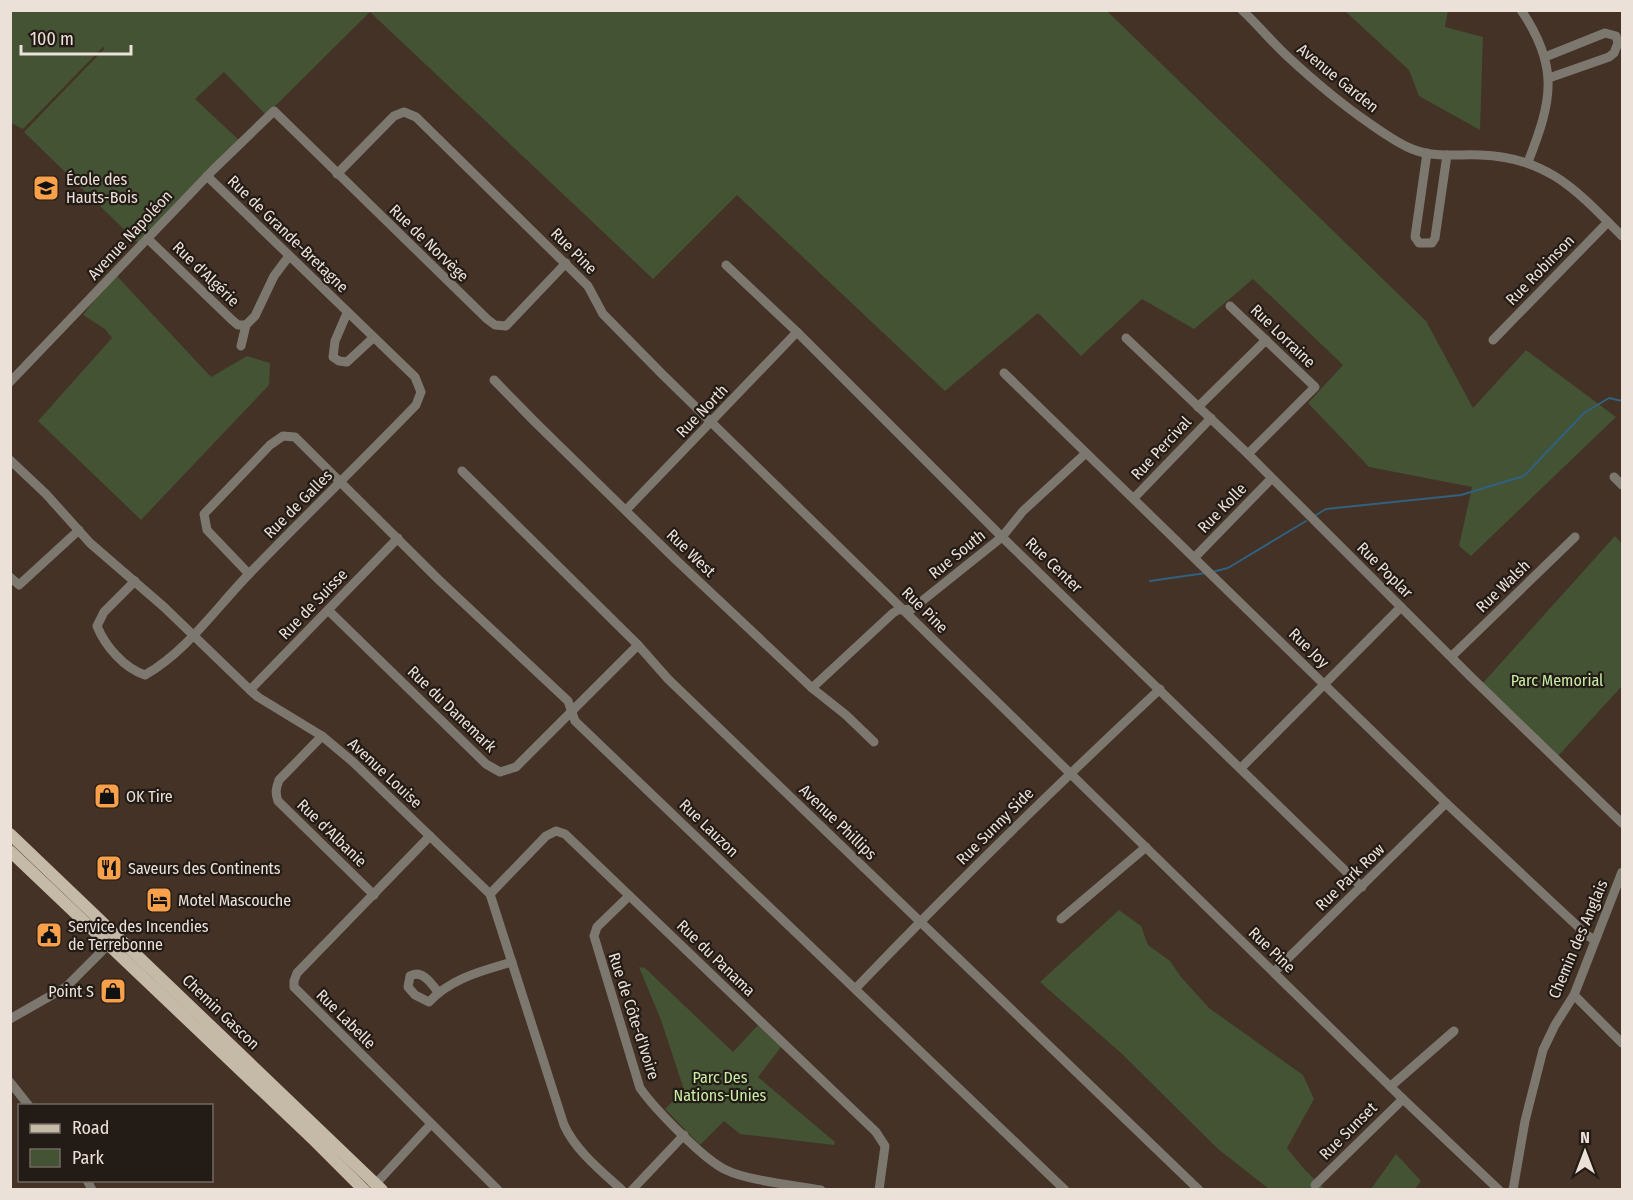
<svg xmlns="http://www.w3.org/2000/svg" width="1633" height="1200" font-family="'Fira Sans Condensed',sans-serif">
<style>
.green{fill:#435334}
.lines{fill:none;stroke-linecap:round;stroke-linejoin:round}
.stream{stroke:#316181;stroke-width:2}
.minor{stroke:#7d786f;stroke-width:9}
.major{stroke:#c4baa7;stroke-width:12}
.labels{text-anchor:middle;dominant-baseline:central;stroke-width:4.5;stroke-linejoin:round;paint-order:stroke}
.street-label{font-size:16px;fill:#ece1d9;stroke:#231b15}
.poi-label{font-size:16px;fill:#ece1d9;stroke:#231b15;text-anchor:start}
.park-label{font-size:16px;fill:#c8eea5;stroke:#231b15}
</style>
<rect width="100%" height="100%" fill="#433225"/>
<g class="green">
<path d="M11 11H1107L1426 321 1473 408 1526 350 1616 417 1471 556 1459 546 1472 487 1369 467 1308 403 1343 365 1253 279 1194 329 1142 299 1081 356 1038 313 945 391 737 195 653 279 370 12 266 115 224 72 195 99 240 141 140 245 24 132 105 48 103 47 23 129 11 123Z"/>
<path d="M1345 11H1448L1445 27 1483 37 1480 130 1419 96 1409 70Z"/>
<path d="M115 274 211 377 247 356 270 363 269 385 141 520 38 421 112 338 105 329 83 315Z"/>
<path d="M1615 536 1622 544V686L1558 756 1482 684Z"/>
<path d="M1119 910 1141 926 1148 945 1170 961 1181 977 1209 1008 1303 1075 1314 1099 1287 1148 1304 1169 1325 1189H1269L1218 1149 1121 1053 1040 982Z"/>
<path d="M639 967 645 968 733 1052 758 1025 781 1047 758 1077 835 1142 834 1145 740 1134 724 1121 700 1145 665 1109 684 1090 661 1020Z"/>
<path d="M1396 1154 1421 1181 1415 1189H1371Z"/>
</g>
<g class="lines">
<g class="stream">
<path d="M1316 515 1326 509 1461 495 1524 476 1584 413 1609 398 1622 401"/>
<path d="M1212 572 1228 568 1306 521"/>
<path d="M1150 581 1206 573"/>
</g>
<g class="minor">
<path d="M1242 10C1258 25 1272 42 1287 56 1313 80 1340 103 1369 123 1382 132 1397 143 1412 149 1433 158 1458 154 1480 155 1548 157 1577 191 1622 236"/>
<path d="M1521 10C1560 67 1552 101 1528 162"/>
<path d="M1545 57 1605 33 1616 36 1618 43 1614 53 1609 57 1549 78"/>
<path d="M1427 153 1415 237 1419 243H1432L1435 238 1447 155"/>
<path d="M337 174 394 116 404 112 416 117 588 286 603 314 662 374 1403 1099 1499 1190"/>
<path d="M148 239 232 320 238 325H246"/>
<path d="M726 265 797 332 1002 537 1362 887"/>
<path d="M1230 306 1315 387 1248 454"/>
<path d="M347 313 335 341 333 357 339 361 347 362 373 338"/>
<path d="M1126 338 1248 454 1471 677 1622 823"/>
<path d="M1493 340 1608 222"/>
<path d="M241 346 246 325 255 316 274 276 289 256"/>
<path d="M1004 373 1446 803 1588 936 1595 940"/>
<path d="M494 380 534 421 674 558 812 688 846 715 874 742"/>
<path d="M10 382 213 170 274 111 487 319 495 325 506 326 566 263"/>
<path d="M1198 407 1266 340"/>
<path d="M10 460 46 494 90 543 164 607 250 690 258 697 322 736 353 762 490 894 564 1125C576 1151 601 1171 622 1190"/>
<path d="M462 471 638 645 668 679 1199 1190"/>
<path d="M1614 477 1622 485"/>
<path d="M1134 498 1211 418"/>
<path d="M626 510 797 332"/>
<path d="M1195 557 1271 479"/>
<path d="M249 574 207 530 204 514 270 445 283 436 295 437 439 580 568 701 575 721 1065 1190"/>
<path d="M10 577 19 585 79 530"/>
<path d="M135 581 104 612 97 626C105 646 124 668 145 675 186 652 216 608 249 574 304 517 361 462 416 405L421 392 415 377 207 176"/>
<path d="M328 610 486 764 500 772 516 767 638 645"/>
<path d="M1452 656 1575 537"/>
<path d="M812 688 893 613 898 610 912 609 1002 537 1023 511 1086 453"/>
<path d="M250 690 398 538"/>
<path d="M322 736 279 780C276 788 275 793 278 801L374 895"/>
<path d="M1241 768 1401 607"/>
<path d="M430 836 297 973 294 981V987L498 1190"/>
<path d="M490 894 546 836 556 831 565 834 876 1132 885 1146 879 1190"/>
<path d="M629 896 597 927 594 936 640 1088C654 1108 704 1160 726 1170 749 1181 794 1185 821 1190"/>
<path d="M1061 919 1146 847"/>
<path d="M1274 972 1446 803"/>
<path d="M856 988C954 886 1056 786 1160 689"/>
<path d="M438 992C431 983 422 969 410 976L408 987 415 995 429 1002C451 978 482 971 512 962"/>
<path d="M1574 995 1622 1043"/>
<path d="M10 1019 66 987 112 941"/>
<path d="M10 1082 29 1106"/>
<path d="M1391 1086 1454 1031"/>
<path d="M87 1180 92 1190"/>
<path d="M1315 1185 1403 1099"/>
<path d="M370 1190 431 1124"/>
<path d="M632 1190 684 1135"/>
<path d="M1513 1190 1525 1121 1543 1050 1555 1025 1574 995 1622 872"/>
</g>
<g class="major">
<path d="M10 834 382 1190"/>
<path d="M10 851 315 1141 364 1190"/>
</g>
</g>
<defs>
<g id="school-square" transform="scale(1.35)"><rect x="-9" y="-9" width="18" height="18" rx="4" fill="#f8a14a" stroke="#231b15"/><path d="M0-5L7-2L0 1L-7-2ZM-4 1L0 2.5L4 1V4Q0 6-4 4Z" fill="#111"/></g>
<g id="shop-square" transform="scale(1.35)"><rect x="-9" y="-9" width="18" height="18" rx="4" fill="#f8a14a" stroke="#231b15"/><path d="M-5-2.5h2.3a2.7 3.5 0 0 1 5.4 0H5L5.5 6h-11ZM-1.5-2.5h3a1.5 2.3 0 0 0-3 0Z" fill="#111"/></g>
<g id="restaurant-square" transform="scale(1.35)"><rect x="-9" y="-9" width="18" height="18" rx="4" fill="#f8a14a" stroke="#231b15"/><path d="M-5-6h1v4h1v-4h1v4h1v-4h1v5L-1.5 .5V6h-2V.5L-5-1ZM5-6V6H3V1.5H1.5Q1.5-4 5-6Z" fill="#111"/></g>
<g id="hotel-square" transform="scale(1.35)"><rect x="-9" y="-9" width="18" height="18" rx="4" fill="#f8a14a" stroke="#231b15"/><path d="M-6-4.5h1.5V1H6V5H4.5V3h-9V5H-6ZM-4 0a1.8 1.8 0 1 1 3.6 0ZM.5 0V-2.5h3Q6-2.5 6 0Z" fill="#111"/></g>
<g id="civic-square" transform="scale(1.35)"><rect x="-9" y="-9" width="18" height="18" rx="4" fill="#f8a14a" stroke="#231b15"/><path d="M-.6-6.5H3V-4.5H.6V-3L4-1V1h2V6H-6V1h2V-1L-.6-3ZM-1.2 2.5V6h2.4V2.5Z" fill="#111"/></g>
</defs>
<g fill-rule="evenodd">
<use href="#school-square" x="46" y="188"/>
<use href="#shop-square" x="107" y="796"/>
<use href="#restaurant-square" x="109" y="868"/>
<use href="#hotel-square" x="159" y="900"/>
<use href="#civic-square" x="49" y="935"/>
<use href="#shop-square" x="113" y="991"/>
</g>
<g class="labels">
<g class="street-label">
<text transform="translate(1338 78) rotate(39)">Avenue Garden</text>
<text transform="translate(288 234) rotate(44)">Rue de Grande-Bretagne</text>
<text transform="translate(130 235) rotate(-47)">Avenue Napoléon</text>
<text transform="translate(429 243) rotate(44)">Rue de Norvège</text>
<text transform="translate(574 251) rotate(45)">Rue Pine</text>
<text transform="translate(1540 270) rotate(-46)">Rue Robinson</text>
<text transform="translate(206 274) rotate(44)">Rue d'Algérie</text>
<text transform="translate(1283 336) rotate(44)">Rue Lorraine</text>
<text transform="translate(702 411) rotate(-46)">Rue North</text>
<text transform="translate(1161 448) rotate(-47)">Rue Percival</text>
<text transform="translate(298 504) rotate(-45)">Rue de Galles</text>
<text transform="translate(1222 508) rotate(-46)">Rue Kolle</text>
<text transform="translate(691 553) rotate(44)">Rue West</text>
<text transform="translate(957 554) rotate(-39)">Rue South</text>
<text transform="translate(1054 565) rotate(44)">Rue Center</text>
<text transform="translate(1385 570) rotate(45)">Rue Poplar</text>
<text transform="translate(1503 586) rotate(-44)">Rue Walsh</text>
<text transform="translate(313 604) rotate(-46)">Rue de Suisse</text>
<text transform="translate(925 610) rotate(45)">Rue Pine</text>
<text transform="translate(1309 648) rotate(44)">Rue Joy</text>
<text transform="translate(452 709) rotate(44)">Rue du Danemark</text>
<text transform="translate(385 773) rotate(43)">Avenue Louise</text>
<text transform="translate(838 822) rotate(44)">Avenue Phillips</text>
<text transform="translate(995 826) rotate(-45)">Rue Sunny Side</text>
<text transform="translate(709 828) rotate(44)">Rue Lauzon</text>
<text transform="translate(332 833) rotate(44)">Rue d'Albanie</text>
<text transform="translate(1350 877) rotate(-44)">Rue Park Row</text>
<text transform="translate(1578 939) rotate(-67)">Chemin des Anglais</text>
<text transform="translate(1272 950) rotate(44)">Rue Pine</text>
<text transform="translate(716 958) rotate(44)">Rue du Panama</text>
<text transform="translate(221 1012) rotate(44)">Chemin Gascon</text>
<text transform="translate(634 1016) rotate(72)">Rue de Côte-d'Ivoire</text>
<text transform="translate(346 1019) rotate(45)">Rue Labelle</text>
<text transform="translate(1348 1131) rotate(-45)">Rue Sunset</text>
</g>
<g class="poi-label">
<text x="66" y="179">École des<tspan x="66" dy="18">Hauts-Bois</tspan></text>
<text x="126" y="796">OK Tire</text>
<text x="128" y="868">Saveurs des Continents</text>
<text x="178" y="900">Motel Mascouche</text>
<text x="68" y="926">Service des Incendies<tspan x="68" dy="18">de Terrebonne</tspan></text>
<text x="94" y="991" text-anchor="end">Point S</text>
</g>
<g class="park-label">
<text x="1557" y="680">Parc Memorial</text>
<text x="720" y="1077">Parc Des<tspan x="720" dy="18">Nations-Unies</tspan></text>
</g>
</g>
<rect width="1633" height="1200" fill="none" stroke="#ece1d9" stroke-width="24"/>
<rect x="18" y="1104" width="195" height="78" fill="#231b15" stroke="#736a63" stroke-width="1.5"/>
<rect x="30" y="1124" width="30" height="9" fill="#c4baa7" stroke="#736a63" stroke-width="1.5"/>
<text x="72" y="1134" font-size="18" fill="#ece1d9">Road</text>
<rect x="30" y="1149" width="30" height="18" fill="#435334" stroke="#736a63" stroke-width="1.5"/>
<text x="72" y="1164" font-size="18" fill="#ece1d9">Park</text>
<g transform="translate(1585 1152)" stroke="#231b15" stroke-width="4.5" paint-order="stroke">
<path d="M0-4.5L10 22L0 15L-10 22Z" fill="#ece1d9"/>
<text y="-9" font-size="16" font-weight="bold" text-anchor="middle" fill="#ece1d9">N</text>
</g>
<path d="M21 45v9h110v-9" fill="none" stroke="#ece1d9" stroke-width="3"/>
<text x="30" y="45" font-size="18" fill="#ece1d9" stroke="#231b15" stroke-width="4.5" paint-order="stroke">100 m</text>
</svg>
